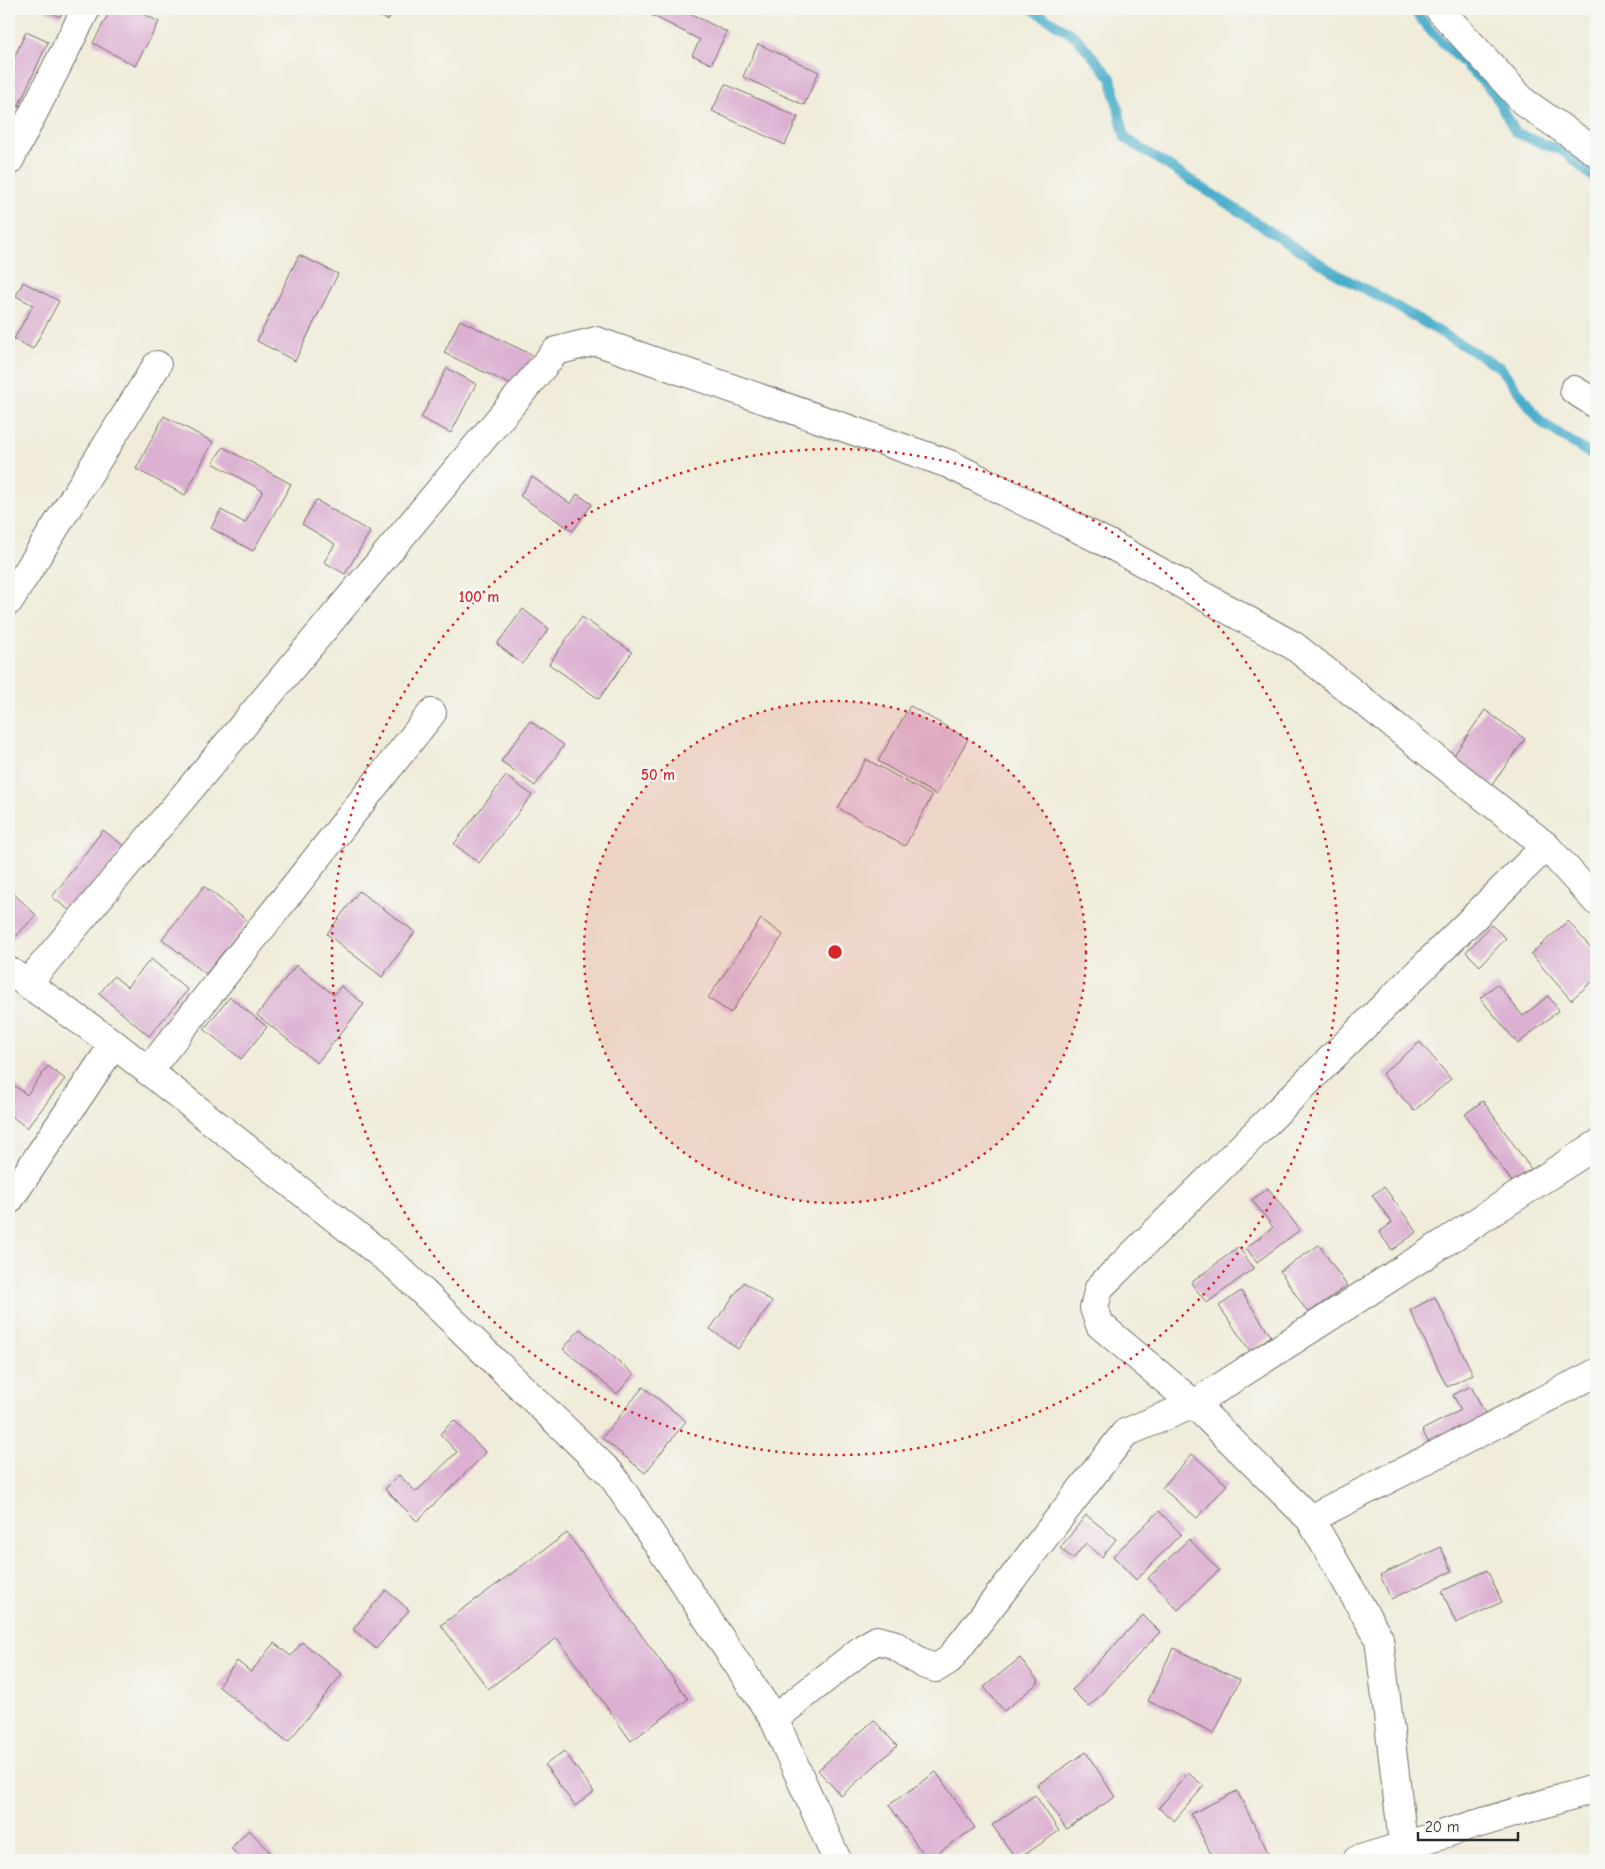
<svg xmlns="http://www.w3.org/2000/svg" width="1605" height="1869" font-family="'Comic Neue',sans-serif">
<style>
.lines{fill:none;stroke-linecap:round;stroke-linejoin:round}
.stream{stroke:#4aadca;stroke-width:10}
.building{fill:#dbb0d2}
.street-casing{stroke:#706f68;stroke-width:30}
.street{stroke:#fff;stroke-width:28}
.ring{fill:none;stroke:#d62828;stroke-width:2.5;stroke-dasharray:2.5 5}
.centre{fill:#d62828;stroke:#f6f6f2;stroke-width:2.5}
.ring-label{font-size:15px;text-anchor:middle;font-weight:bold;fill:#d62828;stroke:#f6f6f2;stroke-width:5;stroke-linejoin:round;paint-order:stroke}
</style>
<rect width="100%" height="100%" fill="#f6f6f2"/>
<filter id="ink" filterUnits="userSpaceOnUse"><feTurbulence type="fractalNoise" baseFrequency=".02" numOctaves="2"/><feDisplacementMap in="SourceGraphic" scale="10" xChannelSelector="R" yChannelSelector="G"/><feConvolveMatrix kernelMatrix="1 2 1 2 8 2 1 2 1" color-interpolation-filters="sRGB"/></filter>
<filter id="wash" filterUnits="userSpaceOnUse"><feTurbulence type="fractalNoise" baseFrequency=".0096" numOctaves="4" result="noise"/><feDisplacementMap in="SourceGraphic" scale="20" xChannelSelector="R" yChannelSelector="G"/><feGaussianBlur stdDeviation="1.12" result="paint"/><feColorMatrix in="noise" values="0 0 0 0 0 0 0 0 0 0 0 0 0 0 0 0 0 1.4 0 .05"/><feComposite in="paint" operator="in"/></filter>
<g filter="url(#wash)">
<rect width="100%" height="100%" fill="#f0ecd9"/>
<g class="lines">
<g class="stream">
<path d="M1032 9 1076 37 1111 78 1125 138 1338 275 1384 299 1501 368 1541 422 1596 458"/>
<path d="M1413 9 1430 30 1494 93 1516 133 1565 152 1596 180"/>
</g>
</g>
<g id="blocks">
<g class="building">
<path d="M43 9H64L60 17Z"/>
<path d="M111 9H135L159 22 135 66 93 43Z"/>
<path d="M362 9H393L388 20Z"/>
<path d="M640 9H681L727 32 711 64 692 55 700 40Z"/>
<path d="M26 32 48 42 18 107 9 103V69Z"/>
<path d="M758 44 819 72 804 105 743 77Z"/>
<path d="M725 84 798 117 785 145 712 111Z"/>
<path d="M299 255 338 274 295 361 257 341Z"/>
<path d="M23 282 59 301 33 349 14 339 33 305 16 296Z"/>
<path d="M460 320 534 356 518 388 444 353Z"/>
<path d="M447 368 476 384 451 433 421 418Z"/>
<path d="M164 416 213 442 185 495 136 469Z"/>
<path d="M223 447 291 484 253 551 211 528 221 510 245 523 263 491 213 463Z"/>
<path d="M532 477 571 504 577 494 592 504 573 531 520 496Z"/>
<path d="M316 500 370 532 345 574 324 562 335 544 302 524Z"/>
<path d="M523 609 549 629 522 664 497 644Z"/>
<path d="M582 617 632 652 599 699 549 664Z"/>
<path d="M910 706 968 739 936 795 878 761Z"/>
<path d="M1485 710 1525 739 1491 786 1452 758Z"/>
<path d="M530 721 564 745 535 786 501 761Z"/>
<path d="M866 759 932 796 905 846 838 808Z"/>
<path d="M506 776 532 795 479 863 454 844Z"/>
<path d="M103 830 124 846 73 913 52 897Z"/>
<path d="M204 886 248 921 206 974 162 939Z"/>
<path d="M9 889 36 915 9 944Z"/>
<path d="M359 891 415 932 382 977 327 934Z"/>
<path d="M761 919 783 935 731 1013 708 998Z"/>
<path d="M1568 921 1596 954V978L1571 1000 1531 954Z"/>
<path d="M1491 925 1506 938 1480 966 1466 952Z"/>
<path d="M151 959 188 990 149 1036 99 994 114 976 127 987Z"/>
<path d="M296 965 334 995 341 986 364 1004 317 1063 257 1015Z"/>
<path d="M1497 984 1523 1016 1548 996 1559 1010 1518 1044 1480 998Z"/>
<path d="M230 997 267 1027 241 1059 204 1029Z"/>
<path d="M1420 1042 1451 1079 1414 1111 1382 1074Z"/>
<path d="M48 1066 65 1079 27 1128 9 1114V1081L27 1095Z"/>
<path d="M1483 1101 1531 1169 1512 1182 1465 1114Z"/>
<path d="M1384 1187 1417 1232 1392 1250 1379 1232 1392 1223 1372 1195Z"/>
<path d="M1268 1188 1300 1230 1257 1262 1246 1248 1273 1227 1252 1200Z"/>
<path d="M1319 1245 1347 1286 1308 1313 1280 1271Z"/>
<path d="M1238 1247 1254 1268 1207 1303 1191 1283Z"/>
<path d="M744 1282 772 1302 738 1349 710 1329Z"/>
<path d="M1241 1291 1271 1336 1250 1351 1219 1306Z"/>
<path d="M1435 1297 1473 1374 1447 1387 1410 1310Z"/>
<path d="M580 1329 634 1374 617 1394 563 1349Z"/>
<path d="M1471 1386 1490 1423 1434 1453 1422 1430 1461 1410 1453 1395Z"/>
<path d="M643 1387 686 1421 645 1473 602 1438Z"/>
<path d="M454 1420 486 1453 417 1521 385 1489 399 1475 416 1492 457 1452 440 1434Z"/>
<path d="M1192 1454 1227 1485 1197 1518 1162 1488Z"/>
<path d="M1159 1511 1181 1534 1136 1580 1113 1556Z"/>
<path d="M1086 1515 1116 1539 1102 1557 1086 1543 1073 1559 1060 1548Z"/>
<path d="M567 1533 688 1699 631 1741 557 1638 488 1689 441 1625Z"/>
<path d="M1189 1539 1219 1570 1178 1610 1148 1578Z"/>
<path d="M1441 1547 1452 1571 1391 1599 1380 1575Z"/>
<path d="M1487 1570 1502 1602 1456 1623 1442 1591Z"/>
<path d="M386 1590 409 1610 376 1649 353 1629Z"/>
<path d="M1143 1615 1160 1632 1089 1707 1072 1690Z"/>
<path d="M302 1642 342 1674 288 1742 218 1686 237 1661 251 1672 274 1643 291 1656Z"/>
<path d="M1173 1648 1240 1680 1214 1733 1148 1701Z"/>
<path d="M1020 1658 1039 1682 1004 1711 984 1687Z"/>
<path d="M874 1720 897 1746 841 1796 818 1770Z"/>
<path d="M564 1751 594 1792 575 1806 545 1765Z"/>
<path d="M1086 1752 1115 1797 1066 1829 1037 1785Z"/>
<path d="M936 1772 975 1828 927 1860 889 1805Z"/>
<path d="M1188 1773 1204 1786 1174 1821 1159 1808Z"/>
<path d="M1237 1791 1272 1860H1214L1191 1814Z"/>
<path d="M1035 1795 1059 1831 1017 1860 992 1825Z"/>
<path d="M249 1830 278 1860H242L231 1848Z"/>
<path d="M1511 1855V1860H1492V1857Z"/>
</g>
</g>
</g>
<g filter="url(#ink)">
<use href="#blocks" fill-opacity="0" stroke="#706f68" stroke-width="1"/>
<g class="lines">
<g class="street-casing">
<g id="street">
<path d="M1439 9 1524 102 1596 152"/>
<path d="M9 161 86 9"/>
<path d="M1574 390 1596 404"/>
<path d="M9 601 157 365"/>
<path d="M9 971 114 1044 397 1267 611 1474 774 1719 837 1860"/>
<path d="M27 984 556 351 596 341 949 464 1113 546 1294 646 1546 846 1596 901"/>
<path d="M148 1071 432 713"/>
<path d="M9 1200 114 1044"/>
<path d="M1310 1519 1596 1373"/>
<path d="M774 1719 865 1647 877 1640 893 1644 923 1664 936 1668 949 1660 1125 1433 1194 1404 1596 1145"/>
<path d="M1357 1860 1596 1788"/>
<path d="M1405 1860 1379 1638 1310 1519 1194 1404 1100 1325 1094 1308 1099 1288 1546 846"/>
</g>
</g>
<use href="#street" class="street"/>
</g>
</g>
<circle cx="835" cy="952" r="251" fill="#d62828" fill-opacity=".12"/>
<g class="ring">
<circle cx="835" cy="952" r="251"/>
<circle cx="835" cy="952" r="503"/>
</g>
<circle cx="835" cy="952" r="8" class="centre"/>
<g class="ring-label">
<text x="479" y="602">100 m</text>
<text x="658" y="780">50 m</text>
</g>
<rect width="1605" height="1869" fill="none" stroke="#f6f6f2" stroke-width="30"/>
<path d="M1418 1832v8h100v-8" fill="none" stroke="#2b2b2b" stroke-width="2.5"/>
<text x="1425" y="1832" font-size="15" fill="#2b2b2b" stroke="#f6f6f2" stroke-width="4" paint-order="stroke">20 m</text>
</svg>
